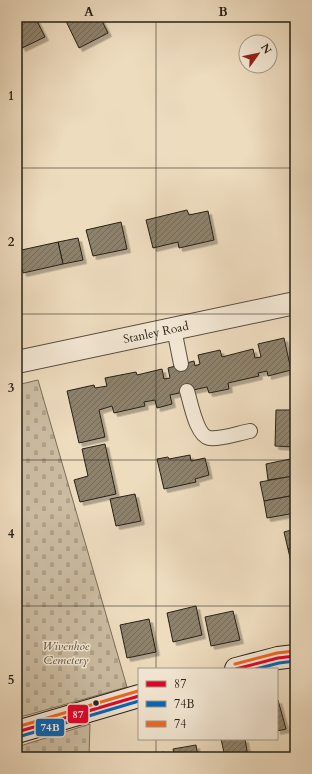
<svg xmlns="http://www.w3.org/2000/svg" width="312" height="774" font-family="Cardo,serif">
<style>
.cemetery{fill:url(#cemetery-stones);stroke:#7a6e5c}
.building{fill:url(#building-hatch);stroke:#272015;filter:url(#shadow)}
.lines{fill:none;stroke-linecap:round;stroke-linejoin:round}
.lane-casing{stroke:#594f40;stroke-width:16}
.street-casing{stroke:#594f40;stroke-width:24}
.secondary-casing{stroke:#272015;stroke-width:24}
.lane{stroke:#f4e8d5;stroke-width:14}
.street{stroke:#f4e8d5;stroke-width:22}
.secondary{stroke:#f4e8d5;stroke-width:22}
.bus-1-casing{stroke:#f4e8d5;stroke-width:6}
.bus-2-casing{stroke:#f4e8d5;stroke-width:6}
.bus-3-casing{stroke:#f4e8d5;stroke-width:6}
.bus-1{stroke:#e4002b;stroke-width:3}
.bus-2{stroke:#0065bd;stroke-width:3}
.bus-3{stroke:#f26522;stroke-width:3}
.grid{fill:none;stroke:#272015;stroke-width:1;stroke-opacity:0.55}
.bus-dot{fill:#272015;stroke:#f4e8d5;stroke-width:1.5}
.labels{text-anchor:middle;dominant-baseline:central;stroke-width:3;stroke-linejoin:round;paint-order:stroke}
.street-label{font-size:12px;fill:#272015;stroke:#f4e8d5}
.park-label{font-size:12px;font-style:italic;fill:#594f3f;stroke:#f4e8d5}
.line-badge{stroke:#f4e8d5;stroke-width:1.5}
.badge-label{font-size:11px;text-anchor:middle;font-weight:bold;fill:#fff}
.neatline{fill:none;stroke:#272015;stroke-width:1.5}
.grid-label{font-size:13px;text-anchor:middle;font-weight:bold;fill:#272015}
</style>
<defs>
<pattern id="cemetery-stones" width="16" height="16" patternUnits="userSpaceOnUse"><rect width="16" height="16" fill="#ccbca2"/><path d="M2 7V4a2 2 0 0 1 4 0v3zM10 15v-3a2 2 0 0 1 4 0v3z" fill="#afa18b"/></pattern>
<pattern id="building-hatch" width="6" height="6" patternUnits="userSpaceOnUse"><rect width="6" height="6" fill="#8e826d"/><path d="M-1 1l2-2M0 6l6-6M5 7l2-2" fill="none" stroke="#746a58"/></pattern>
<filter id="shadow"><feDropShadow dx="3.5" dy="3.5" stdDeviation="0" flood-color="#0004"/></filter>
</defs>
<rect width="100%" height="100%" fill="#eedcbf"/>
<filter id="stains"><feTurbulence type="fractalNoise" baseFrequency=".005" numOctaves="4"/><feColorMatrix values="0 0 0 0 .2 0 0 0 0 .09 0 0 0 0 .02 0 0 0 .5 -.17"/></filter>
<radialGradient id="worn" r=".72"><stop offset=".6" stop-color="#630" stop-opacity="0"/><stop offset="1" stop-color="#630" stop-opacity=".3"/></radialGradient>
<g class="cemetery">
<path d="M38 380 127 687 17 718V385Z"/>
<path d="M90 724 89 757H17V747Z"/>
</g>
<g class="building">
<path d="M33 17H35L45 37 22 48 17 37V25Z"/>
<path d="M64 17H100L108 33 79 48Z"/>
<path d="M187 210 189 215 208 211 214 240 179 248 178 242 153 248 146 220Z"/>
<path d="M121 222 127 249 93 256 86 230Z"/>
<path d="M78 238 83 260 63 264 58 242Z"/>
<path d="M58 242 63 264 23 273 17 251Z"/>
<path d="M284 338 291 370 268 376 267 371 258 373 259 376 228 383 229 389 209 393 207 387 170 395 172 404 157 408 155 400 144 402 145 406 114 413 112 406 99 410 105 437 79 443 67 391 94 385 95 388 107 386 105 378 136 372 137 375 162 369 164 379 170 378 168 368 194 361 195 366 200 364 198 355 220 350 222 357 253 349 255 358 261 357 258 344Z"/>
<rect x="291" y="338" width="4" height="29"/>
<rect x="292" y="383" width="3" height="27"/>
<path d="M276 410H295V447L275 446Z"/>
<path d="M105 444 116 494 80 502 74 480 88 476 82 449Z"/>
<path d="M190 455 191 461 205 458 209 475 195 479 196 482 164 489 157 459 168 457 169 459Z"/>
<path d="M295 458V476L268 480 266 464Z"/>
<path d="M293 476 295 495 264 501 260 482Z"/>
<path d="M135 494 141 521 116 526 110 499Z"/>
<path d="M295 495V513L267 518 264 501Z"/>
<path d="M295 529V547L288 549 284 532Z"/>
<path d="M295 547V565L292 566 288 549Z"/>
<path d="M196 606 202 635 173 642 167 613Z"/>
<path d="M233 611 240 640 211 646 205 617Z"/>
<path d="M149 619 156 652 127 658 120 625Z"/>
<path d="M277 700H278L286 729 277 731Z"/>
<path d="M221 739H245L248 757H225Z"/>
<path d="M196 745 198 757H175L173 749Z"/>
<path d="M164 752 165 757H135Z"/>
</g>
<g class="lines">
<g class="lane-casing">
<g id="lane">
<path d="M174 329 181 364"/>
<path d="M187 391C191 403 196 435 209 438 219 440 239 433 250 431"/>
</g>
</g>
<g class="street-casing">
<g id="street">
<path id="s1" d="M17 362 295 303"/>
</g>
</g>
<g class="secondary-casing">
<g id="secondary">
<path d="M236 669 278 658 295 656"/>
<path d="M17 732 139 696"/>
</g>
</g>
<use href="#lane" class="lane"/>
<use href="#street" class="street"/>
<use href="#secondary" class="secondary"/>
<g class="bus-1-casing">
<g id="bus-1">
<path d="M236 669 278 658 295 656"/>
<path d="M17 732 139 696"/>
</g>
</g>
<g class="bus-2-casing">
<g id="bus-2">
<path d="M256 669 279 663 295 661"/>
<path d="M18 737 139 701"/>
</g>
</g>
<g class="bus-3-casing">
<g id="bus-3">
<path d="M235 664 277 653 294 651"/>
<path d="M17 727 138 691"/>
</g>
</g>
<use href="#bus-1" class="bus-1"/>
<use href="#bus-2" class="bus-2"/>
<use href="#bus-3" class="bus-3"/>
</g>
<path class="grid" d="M156 17V669M17 168H295M17 314H295M17 460H295M17 606H295M156 739V757"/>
<circle class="bus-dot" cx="96" cy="703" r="3.5"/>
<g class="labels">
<g class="street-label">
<text stroke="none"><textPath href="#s1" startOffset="142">Stanley Road</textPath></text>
</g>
<g class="park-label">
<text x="66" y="646">Wivenhoe<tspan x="66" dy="14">Cemetery</tspan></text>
</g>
</g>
<g class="line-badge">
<rect x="67" y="704" width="22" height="20" rx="4" fill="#e4002b"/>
<rect x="35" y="718" width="30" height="19" rx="4" fill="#0065bd"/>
</g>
<g class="badge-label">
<text x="78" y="718">87</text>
<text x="50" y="731">74B</text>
</g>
<rect width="312" height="774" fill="none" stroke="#eedcbf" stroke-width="44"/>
<rect x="138" y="668" width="140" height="72" fill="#f4e8d5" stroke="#a29888"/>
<rect x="146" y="681" width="20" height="6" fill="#e4002b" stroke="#a29888"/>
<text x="174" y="688" font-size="12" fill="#272015">87</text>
<rect x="146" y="701" width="20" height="6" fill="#0065bd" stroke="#a29888"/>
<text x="174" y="708" font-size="12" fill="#272015">74B</text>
<rect x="146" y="721" width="20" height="6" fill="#f26522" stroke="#a29888"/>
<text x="174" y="728" font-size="12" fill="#272015">74</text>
<g transform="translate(258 54) rotate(57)"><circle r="19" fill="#f4e8d5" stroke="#a29888"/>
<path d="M0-3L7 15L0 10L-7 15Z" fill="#8f2418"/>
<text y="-6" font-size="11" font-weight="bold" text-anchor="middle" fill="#272015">N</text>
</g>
<rect x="22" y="22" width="268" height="730" class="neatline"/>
<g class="grid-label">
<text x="89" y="16">A</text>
<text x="223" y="16">B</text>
<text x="11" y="100">1</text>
<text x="11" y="246">2</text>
<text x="11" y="392">3</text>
<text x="11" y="538">4</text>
<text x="11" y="684">5</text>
</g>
<rect width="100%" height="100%" filter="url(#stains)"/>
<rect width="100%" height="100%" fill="url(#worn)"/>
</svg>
